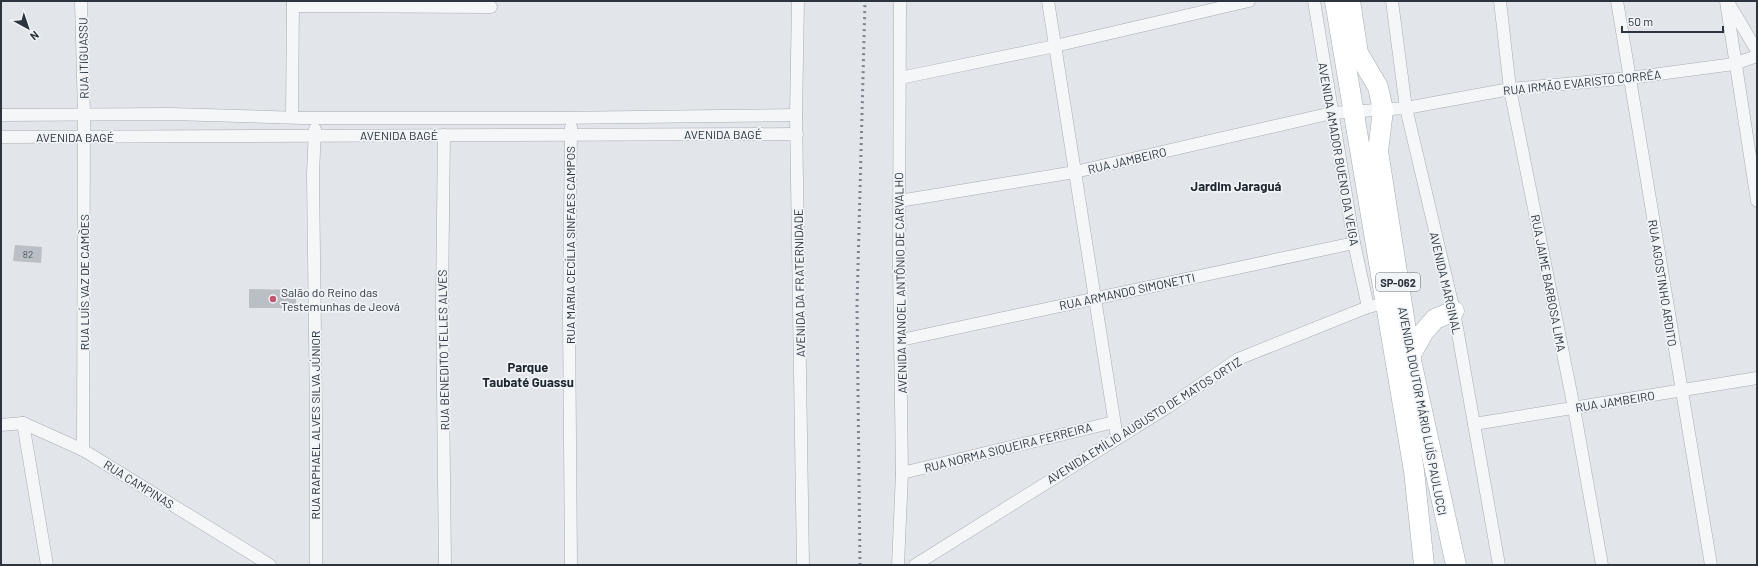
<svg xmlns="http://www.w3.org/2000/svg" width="1758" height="566" font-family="Barlow,sans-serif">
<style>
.building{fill:#babfc5}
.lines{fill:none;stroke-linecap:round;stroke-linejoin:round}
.minor-casing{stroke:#a8adb3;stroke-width:13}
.primary-casing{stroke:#a3abb3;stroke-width:21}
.minor{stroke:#f4f6f8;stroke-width:12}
.primary{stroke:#fff;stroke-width:20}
.rail{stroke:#7d8691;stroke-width:3;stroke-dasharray:2 4;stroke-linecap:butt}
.poi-dot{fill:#c1546e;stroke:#f1f4f7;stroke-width:1.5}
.labels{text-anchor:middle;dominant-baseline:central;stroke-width:3.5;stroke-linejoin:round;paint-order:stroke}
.number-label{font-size:10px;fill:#505860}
.shield{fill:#f1f4f7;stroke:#676e76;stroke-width:1}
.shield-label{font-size:11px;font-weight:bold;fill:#2c353f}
.street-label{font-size:12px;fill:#2c353f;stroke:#f1f4f7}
.poi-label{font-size:12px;fill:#2c353f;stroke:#f1f4f7;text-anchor:start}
.neighbourhood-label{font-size:13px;font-weight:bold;fill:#1e2630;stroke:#f1f4f7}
</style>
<rect width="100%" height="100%" fill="#e2e5e9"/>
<g class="building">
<path d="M15 245 42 247 41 263 13 261Z"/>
<path d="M249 289 296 290V308H249Z"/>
</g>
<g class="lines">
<g class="minor-casing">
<g id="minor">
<path d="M81 1 84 114 83 450"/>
<path d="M798 1 796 115 803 565"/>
<path d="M1048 1 1117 438"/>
<path d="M1314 1 1354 243 1368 307"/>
<path d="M1392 1 1406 108 1454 311 1499 565"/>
<path d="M1500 1 1510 89 1574 408 1602 565"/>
<path d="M1617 1 1711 565"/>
<path d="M1726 1 1757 201"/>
<path d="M1728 2 1757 51"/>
<path d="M293 6 491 7"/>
<path d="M900 78 1055 46 1249 1"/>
<path d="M1 115 171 114 302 118H552L796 115"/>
<path d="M292 117 293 1"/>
<path d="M571 127 569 314 571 565"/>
<path d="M315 129 313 174 316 417V565"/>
<path d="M444 135 442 301 445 565"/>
<path d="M1 137 797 134"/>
<path d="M899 201 1075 172 1332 113 1406 108 1510 89 1629 78 1734 64 1757 56"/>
<path d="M901 340 1354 243"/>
<path d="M23 423 47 565"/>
<path d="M1474 424 1757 378"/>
<path d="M1 425 23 423 83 450 270 565"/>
<path d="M902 473 1114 422"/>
<path d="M898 565 902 473 899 265 900 1"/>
<path d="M915 565 1168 407 1238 359 1368 307 1386 303"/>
</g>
</g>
<g class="primary-casing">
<g id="primary">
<path d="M1335 1 1414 471 1424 565"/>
<path d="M1350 1 1358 53 1378 87 1383 110 1378 151 1410 356 1456 565"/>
<path d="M1410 356 1423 333 1435 319 1454 311"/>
</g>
</g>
<use href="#minor" class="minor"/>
<use href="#primary" class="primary"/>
<path class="rail" d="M860 565 857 305 865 1"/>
</g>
<circle class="poi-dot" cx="273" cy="299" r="4"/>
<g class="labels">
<g class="number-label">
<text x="28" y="254">82</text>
</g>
<rect class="shield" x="1376" y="273" width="44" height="18" rx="3"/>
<g class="shield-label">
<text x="1398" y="282">SP-062</text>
</g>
<g class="street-label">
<text transform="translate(83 58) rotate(-91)">RUA ITIGUASSU</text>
<text transform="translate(1582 82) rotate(-6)">RUA IRMÃO EVARISTO CORRÊA</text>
<text x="723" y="134">AVENIDA BAGÉ</text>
<text x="399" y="135">AVENIDA BAGÉ</text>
<text x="75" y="137">AVENIDA BAGÉ</text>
<text transform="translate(1339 154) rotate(80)">AVENIDA AMADOR BUENO DA VEIGA</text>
<text transform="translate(1127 160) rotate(-13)">RUA JAMBEIRO</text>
<text transform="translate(570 245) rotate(-90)">RUA MARIA CECÍLIA SINFAES CAMPOS</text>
<text transform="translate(84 282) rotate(-90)">RUA LUÍS VAZ DE CAMÕES</text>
<text transform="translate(799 283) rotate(-91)">AVENIDA DA FRATERNIDADE</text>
<text transform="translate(900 283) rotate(-91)">AVENIDA MANOEL ANTÔNIO DE CARVALHO</text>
<text transform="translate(1446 283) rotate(77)">AVENIDA MARGINAL</text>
<text transform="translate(1549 283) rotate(79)">RUA JAIME BARBOSA LIMA</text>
<text transform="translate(1663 283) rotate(81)">RUA AGOSTINHO ARDITO</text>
<text transform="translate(1127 291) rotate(-12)">RUA ARMANDO SIMONETTI</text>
<text transform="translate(443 350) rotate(-91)">RUA BENEDITO TELLES ALVES</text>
<text transform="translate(1615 401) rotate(-9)">RUA JAMBEIRO</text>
<text transform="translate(1423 411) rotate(79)">AVENIDA DOUTOR MÁRIO LUÍS PAULUCCI</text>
<text transform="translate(1144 420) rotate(-32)">AVENIDA EMÍLIO AUGUSTO DE MATOS ORTIZ</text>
<text transform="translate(315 425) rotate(-90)">RUA RAPHAEL ALVES SILVA JÚNIOR</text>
<text transform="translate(1008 447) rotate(-14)">RUA NORMA SIQUEIRA FERREIRA</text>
<text transform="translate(139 484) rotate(32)">RUA CAMPINAS</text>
</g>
<g class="poi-label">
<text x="281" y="292">Salão do Reino das<tspan x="281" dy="14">Testemunhas de Jeová</tspan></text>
</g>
<g class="neighbourhood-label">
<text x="1236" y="186">Jardim Jaraguá</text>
<text x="528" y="367">Parque<tspan x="528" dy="15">Taubaté Guassu</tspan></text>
</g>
</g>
<rect width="1758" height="566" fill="none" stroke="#2c353f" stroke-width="4"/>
<g transform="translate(28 28) rotate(140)" stroke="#f1f4f7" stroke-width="3" paint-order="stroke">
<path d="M0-3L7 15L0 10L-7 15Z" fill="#2c353f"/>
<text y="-6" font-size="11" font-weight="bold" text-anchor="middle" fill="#2c353f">N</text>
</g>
<path d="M1622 26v6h101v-6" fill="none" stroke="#2c353f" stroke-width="2"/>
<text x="1628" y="26" font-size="12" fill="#2c353f" stroke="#f1f4f7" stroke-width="3" paint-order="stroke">50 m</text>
</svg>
